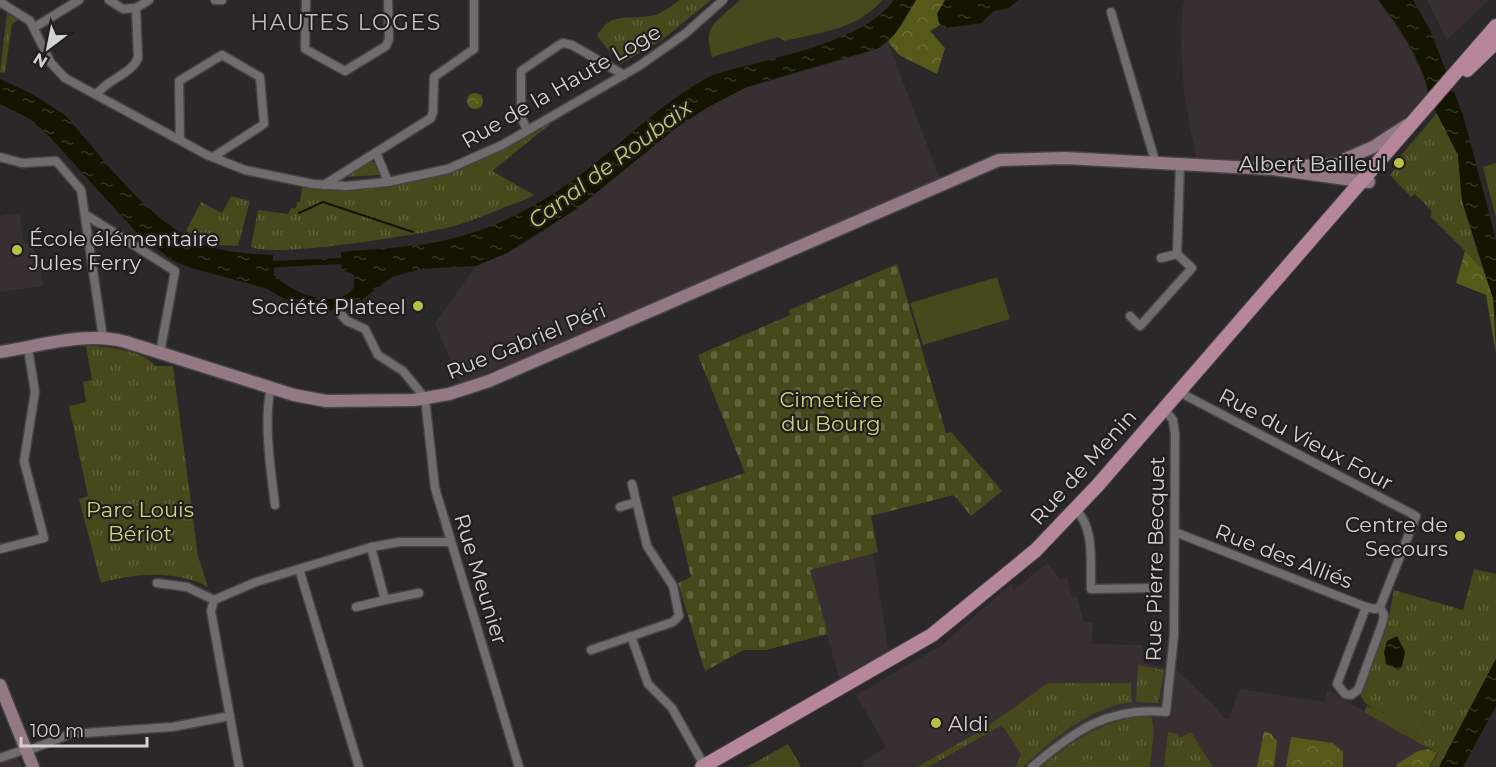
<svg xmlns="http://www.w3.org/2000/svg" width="1496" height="767" font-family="Montserrat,sans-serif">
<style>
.built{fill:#382f33}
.grass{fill:url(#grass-tufts)}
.forest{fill:url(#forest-crowns)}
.cemetery{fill:url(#cemetery-stones)}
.garden{fill:#46491b}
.water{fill:url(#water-ripples);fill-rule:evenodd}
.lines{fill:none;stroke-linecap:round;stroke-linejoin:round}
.stream{stroke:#141500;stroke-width:2}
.street-casing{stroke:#454344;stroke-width:11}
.secondary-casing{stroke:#454344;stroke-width:15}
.primary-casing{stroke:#454344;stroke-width:16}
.street{stroke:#6f6c6d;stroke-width:8}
.secondary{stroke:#927984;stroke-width:12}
.primary{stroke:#b6869b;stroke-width:14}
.poi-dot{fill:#b9c046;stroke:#211e1f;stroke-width:2}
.labels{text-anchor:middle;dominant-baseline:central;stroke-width:4.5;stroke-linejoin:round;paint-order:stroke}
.street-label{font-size:21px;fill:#d3d2d2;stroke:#211e1f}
.poi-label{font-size:21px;fill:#d3d2d2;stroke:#211e1f;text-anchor:end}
.park-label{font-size:21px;fill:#ced479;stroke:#211e1f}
.neighbourhood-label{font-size:22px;letter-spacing:1.5px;fill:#c1bebf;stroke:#211e1f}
.water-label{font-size:22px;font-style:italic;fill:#c1c86d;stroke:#211e1f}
</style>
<defs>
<pattern id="grass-tufts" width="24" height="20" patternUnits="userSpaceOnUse" patternTransform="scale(1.5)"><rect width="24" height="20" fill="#46491b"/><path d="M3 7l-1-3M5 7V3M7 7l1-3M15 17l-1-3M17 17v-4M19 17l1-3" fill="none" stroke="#60623b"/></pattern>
<pattern id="forest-crowns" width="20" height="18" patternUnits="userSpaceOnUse" patternTransform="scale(1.5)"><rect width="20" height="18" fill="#565919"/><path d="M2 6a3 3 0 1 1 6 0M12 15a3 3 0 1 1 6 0" fill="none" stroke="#6d703a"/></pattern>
<pattern id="cemetery-stones" width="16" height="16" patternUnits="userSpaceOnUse" patternTransform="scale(1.5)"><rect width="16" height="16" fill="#46491b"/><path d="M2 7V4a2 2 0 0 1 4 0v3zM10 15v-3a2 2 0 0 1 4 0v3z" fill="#60623b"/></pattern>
<pattern id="water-ripples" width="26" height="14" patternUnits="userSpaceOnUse" patternTransform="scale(1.5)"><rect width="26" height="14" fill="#141500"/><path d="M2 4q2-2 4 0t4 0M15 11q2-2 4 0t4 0" fill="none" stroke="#353624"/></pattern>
</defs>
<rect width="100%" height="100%" fill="#2a2829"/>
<g class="built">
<path d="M1185 0H1378L1407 43 1428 87V96L1401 124 1356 150 1323 161 1196 159 1184 92 1181 46 1182 10Z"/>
<path d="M1427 0H1489L1447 40Z"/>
<path d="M888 42 940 179 592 331 460 384 435 323 476 266 507 253 546 230 676 128 708 107 747 87 867 53Z"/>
<path d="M20 213 23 240 39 255 43 286 0 292V216Z"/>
<path d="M873 553 889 654 840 682 810 570Z"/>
<path d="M1047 563 1061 580 1067 578 1072 597H1077L1084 622 1093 623 1092 644 1142 645 1144 663 1176 670 1215 706 1224 718 1229 719 1239 689 1325 702 1327 690 1438 753 1430 767H865L862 762 886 747 856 695 942 645 1011 584 1014 590Z"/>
<path d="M17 756 22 767H0V761Z"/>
</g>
<g class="grass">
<path d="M680 0H711L662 40 620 64 597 36C610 11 628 20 651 16 661 15 672 5 680 0Z"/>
<path d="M7 13 18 20 12 24 5 73 0 72Z"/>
<path d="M1437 113 1458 155 1462 201 1483 269 1431 217V210L1415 194 1411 197 1390 175 1400 163 1397 160Z"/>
<path d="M559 117 492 171 534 195 524 200C499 209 473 221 447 228 415 235 276 258 251 247L258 210 288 214 291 208H296L297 202H300L302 188C405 196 472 168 559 117Z"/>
<path d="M368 161 376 163 380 172 379 175 344 177Z"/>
<path d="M1496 163V218L1483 167Z"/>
<path d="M231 196 250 201 238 246 221 245 186 231 201 202 222 213Z"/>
<path d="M86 345C109 348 140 349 156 366H173L198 556 208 587C176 570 135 573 101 583L79 499 88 496 69 406 86 402 83 382 92 380Z"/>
<path d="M1474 569 1496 574V659L1439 767H1430L1438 753 1413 740 1428 715C1405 714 1370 719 1360 694L1388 621 1394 590 1463 610Z"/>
<path d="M1138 665 1164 670 1158 703 1136 702Z"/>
<path d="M1048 683H1131L1132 702C1090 707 1053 739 1023 767H1016L1021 754 1002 725 928 767H917L984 729Z"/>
<path d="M1151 716 1154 730 1150 767H1041C1076 739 1104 718 1151 716Z"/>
<path d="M1168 732 1179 734 1180 738 1191 732 1213 767H1164Z"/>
<path d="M788 744 801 767H747Z"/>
</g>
<g class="forest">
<path d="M916 0H981L930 31 945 48 937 74 899 55 888 42 901 26Z"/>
<circle cx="475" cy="101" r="8"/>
<path d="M1465 251 1483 269 1493 298 1496 354 1486 295 1456 283Z"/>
<path d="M1264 731 1271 734 1277 741 1274 767H1257Z"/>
<path d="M1291 737 1333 743 1343 752V767H1286Z"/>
<path d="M1428 749 1437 753 1429 767H1396L1397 764 1418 751Z"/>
</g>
<path class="cemetery" d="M897 264 946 433 951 432 1002 491 971 516 954 495 871 516 878 552 810 570 828 634 766 650H744L705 671 678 583 691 577 672 497 745 473 698 355 790 315 789 310Z"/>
<g class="garden">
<path d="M740 0H882C859 29 818 33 784 41L778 37 712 57C702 24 717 22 740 0Z"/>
<path d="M997 277 1010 319 923 345 910 303Z"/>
<path d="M130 508 142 549 125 554 113 514Z"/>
<path d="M1402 699 1428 715 1413 740 1364 712 1367 706 1384 713Z"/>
</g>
<g class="water">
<path d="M894 0H916L894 35 879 48 747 87 708 107 676 128 575 210 507 253 476 266 420 269 392 277 359 302 328 311 299 307 265 288 191 268 172 260 136 232 48 135 30 119 0 104V79L34 95 65 115C103 158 150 224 205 245 227 253 250 254 273 255V261L341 258V252C371 249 403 248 432 243 491 232 542 205 588 169 629 137 667 98 713 75 763 59 863 44 894 0ZM341 264 342 270 354 275V287C338 312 291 293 274 275V268L281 267Z"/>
<path d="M945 0H1018L1009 8 994 11 981 23 946 28 939 23 937 14Z"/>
<path d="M1378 0H1413L1430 30 1463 115 1492 224 1496 242V320L1493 298 1462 201 1458 155 1428 96C1428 70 1396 20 1378 0Z"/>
<path d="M1397 636 1405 652 1402 666 1398 670 1386 664 1384 652 1387 641Z"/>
<path d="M1496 659V706L1463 767H1439Z"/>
</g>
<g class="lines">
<path class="stream" d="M299 213 323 202 413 232"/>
<g class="street-casing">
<g id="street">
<path d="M109 0 123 9 136 8"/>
<path d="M215 0H222"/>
<path d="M306 0 305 49 345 71 386 46 389 39 388 0"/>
<path d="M0 2 30 21 51 63 65 78 207 155 245 170 313 184 346 186 388 182 448 169 502 145 639 66 686 33 723 0"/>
<path d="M1111 12 1156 164"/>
<path d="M35 27 79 0"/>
<path d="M96 95C107 79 131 75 138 58L136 8 149 0"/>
<path d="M527 130 521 117V71L559 45 563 43 572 45 624 75"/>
<path d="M180 140 179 81 222 55 260 77 264 124 213 157"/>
<path d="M376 152 388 182"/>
<path d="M0 157 22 163 56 161 81 190 103 338"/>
<path d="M324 185 431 118 433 112 434 77 474 49V0"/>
<path d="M86 215 175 271 160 353"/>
<path d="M1161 258 1177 254 1180 165"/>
<path d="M339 312 347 321 365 329 378 355 403 371 425 398 435 488 519 767"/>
<path d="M1130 316 1140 326 1192 268 1177 254"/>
<path d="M271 388C263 419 271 473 275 505"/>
<path d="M1179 392 1416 516 1380 607"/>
<path d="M620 507 636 502"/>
<path d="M1076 510C1095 528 1090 564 1091 589L1152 588"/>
<path d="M1175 532 1366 607 1375 609 1380 607"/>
<path d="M0 549 44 538 24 461 35 392 28 348"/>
<path d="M299 569 359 767"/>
<path d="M157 583 187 587 214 600"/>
<path d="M214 600 256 582 371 547 400 542H451"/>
<path d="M214 600 211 611 239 767"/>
<path d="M385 600 419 593"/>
<path d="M356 607 385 600 371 547"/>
<path d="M1366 607 1337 684 1345 694 1351 695 1358 690 1382 624 1384 615 1380 607"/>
<path d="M631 636 648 684 672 708 705 767"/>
<path d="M591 650 673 622 679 616 673 586 647 546 632 484"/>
<path d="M27 751 70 734 172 727 230 716"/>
<path d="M0 758 26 749"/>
<path d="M1032 767C1074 731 1109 706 1166 712L1174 635 1175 434 1173 420 1164 409"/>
</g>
</g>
<g class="secondary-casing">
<g id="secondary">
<path d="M1343 160 1373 147 1407 125"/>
<path d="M1301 166 1354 163 1364 170 1369 182"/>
<path d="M0 352C40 346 85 331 126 342L294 395 326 401 414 400 449 394 489 381 999 160 1065 158 1273 169 1368 182"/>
<path d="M0 685 33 767"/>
</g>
</g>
<g class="primary-casing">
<g id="primary">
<path d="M1467 70 1496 42"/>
<path d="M702 767 932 635 1036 550 1098 485 1496 26"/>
</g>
</g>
<use href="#street" class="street"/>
<use href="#secondary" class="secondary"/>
<use href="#primary" class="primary"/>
</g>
<g class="poi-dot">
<circle cx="1399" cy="163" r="6"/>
<circle cx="17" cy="250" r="6"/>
<circle cx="418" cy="306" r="6"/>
<circle cx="1460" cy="536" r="6"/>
<circle cx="936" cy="723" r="6"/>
</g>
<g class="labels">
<g class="street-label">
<text transform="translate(561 86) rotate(-30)">Rue de la Haute Loge</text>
<text transform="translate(526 341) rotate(-22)">Rue Gabriel Péri</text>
<text transform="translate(1306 439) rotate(28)">Rue du Vieux Four</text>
<text transform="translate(1083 467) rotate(-48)">Rue de Menin</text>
<text transform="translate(1284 556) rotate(21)">Rue des Alliés</text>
<text transform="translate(1155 559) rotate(-89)">Rue Pierre Becquet</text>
<text transform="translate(481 579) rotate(73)">Rue Meunier</text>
</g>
<g class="poi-label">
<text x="1387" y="163">Albert Bailleul</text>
<text x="29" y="238" text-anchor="start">École élémentaire<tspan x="29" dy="24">Jules Ferry</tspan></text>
<text x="406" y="306">Société Plateel</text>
<text x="1448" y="524">Centre de<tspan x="1448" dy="24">Secours</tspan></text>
<text x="948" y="723" text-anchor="start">Aldi</text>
</g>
<g class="park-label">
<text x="831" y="399">Cimetière<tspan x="831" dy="24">du Bourg</tspan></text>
<text x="140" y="509">Parc Louis<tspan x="140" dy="24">Bériot</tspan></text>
</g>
<g class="neighbourhood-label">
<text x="346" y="22">HAUTES LOGES</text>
</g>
<g class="water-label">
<text transform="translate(610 164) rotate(-37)">Canal de Roubaix</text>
</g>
</g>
<g transform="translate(48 48) rotate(212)" stroke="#211e1f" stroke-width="4.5" paint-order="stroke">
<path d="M0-4.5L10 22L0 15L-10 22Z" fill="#d3d2d2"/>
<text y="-9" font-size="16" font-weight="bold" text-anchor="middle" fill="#d3d2d2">N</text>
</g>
<path d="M21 737v9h126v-9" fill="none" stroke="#d3d2d2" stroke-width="3"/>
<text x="30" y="737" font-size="18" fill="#d3d2d2" stroke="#211e1f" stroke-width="4.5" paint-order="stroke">100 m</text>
</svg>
